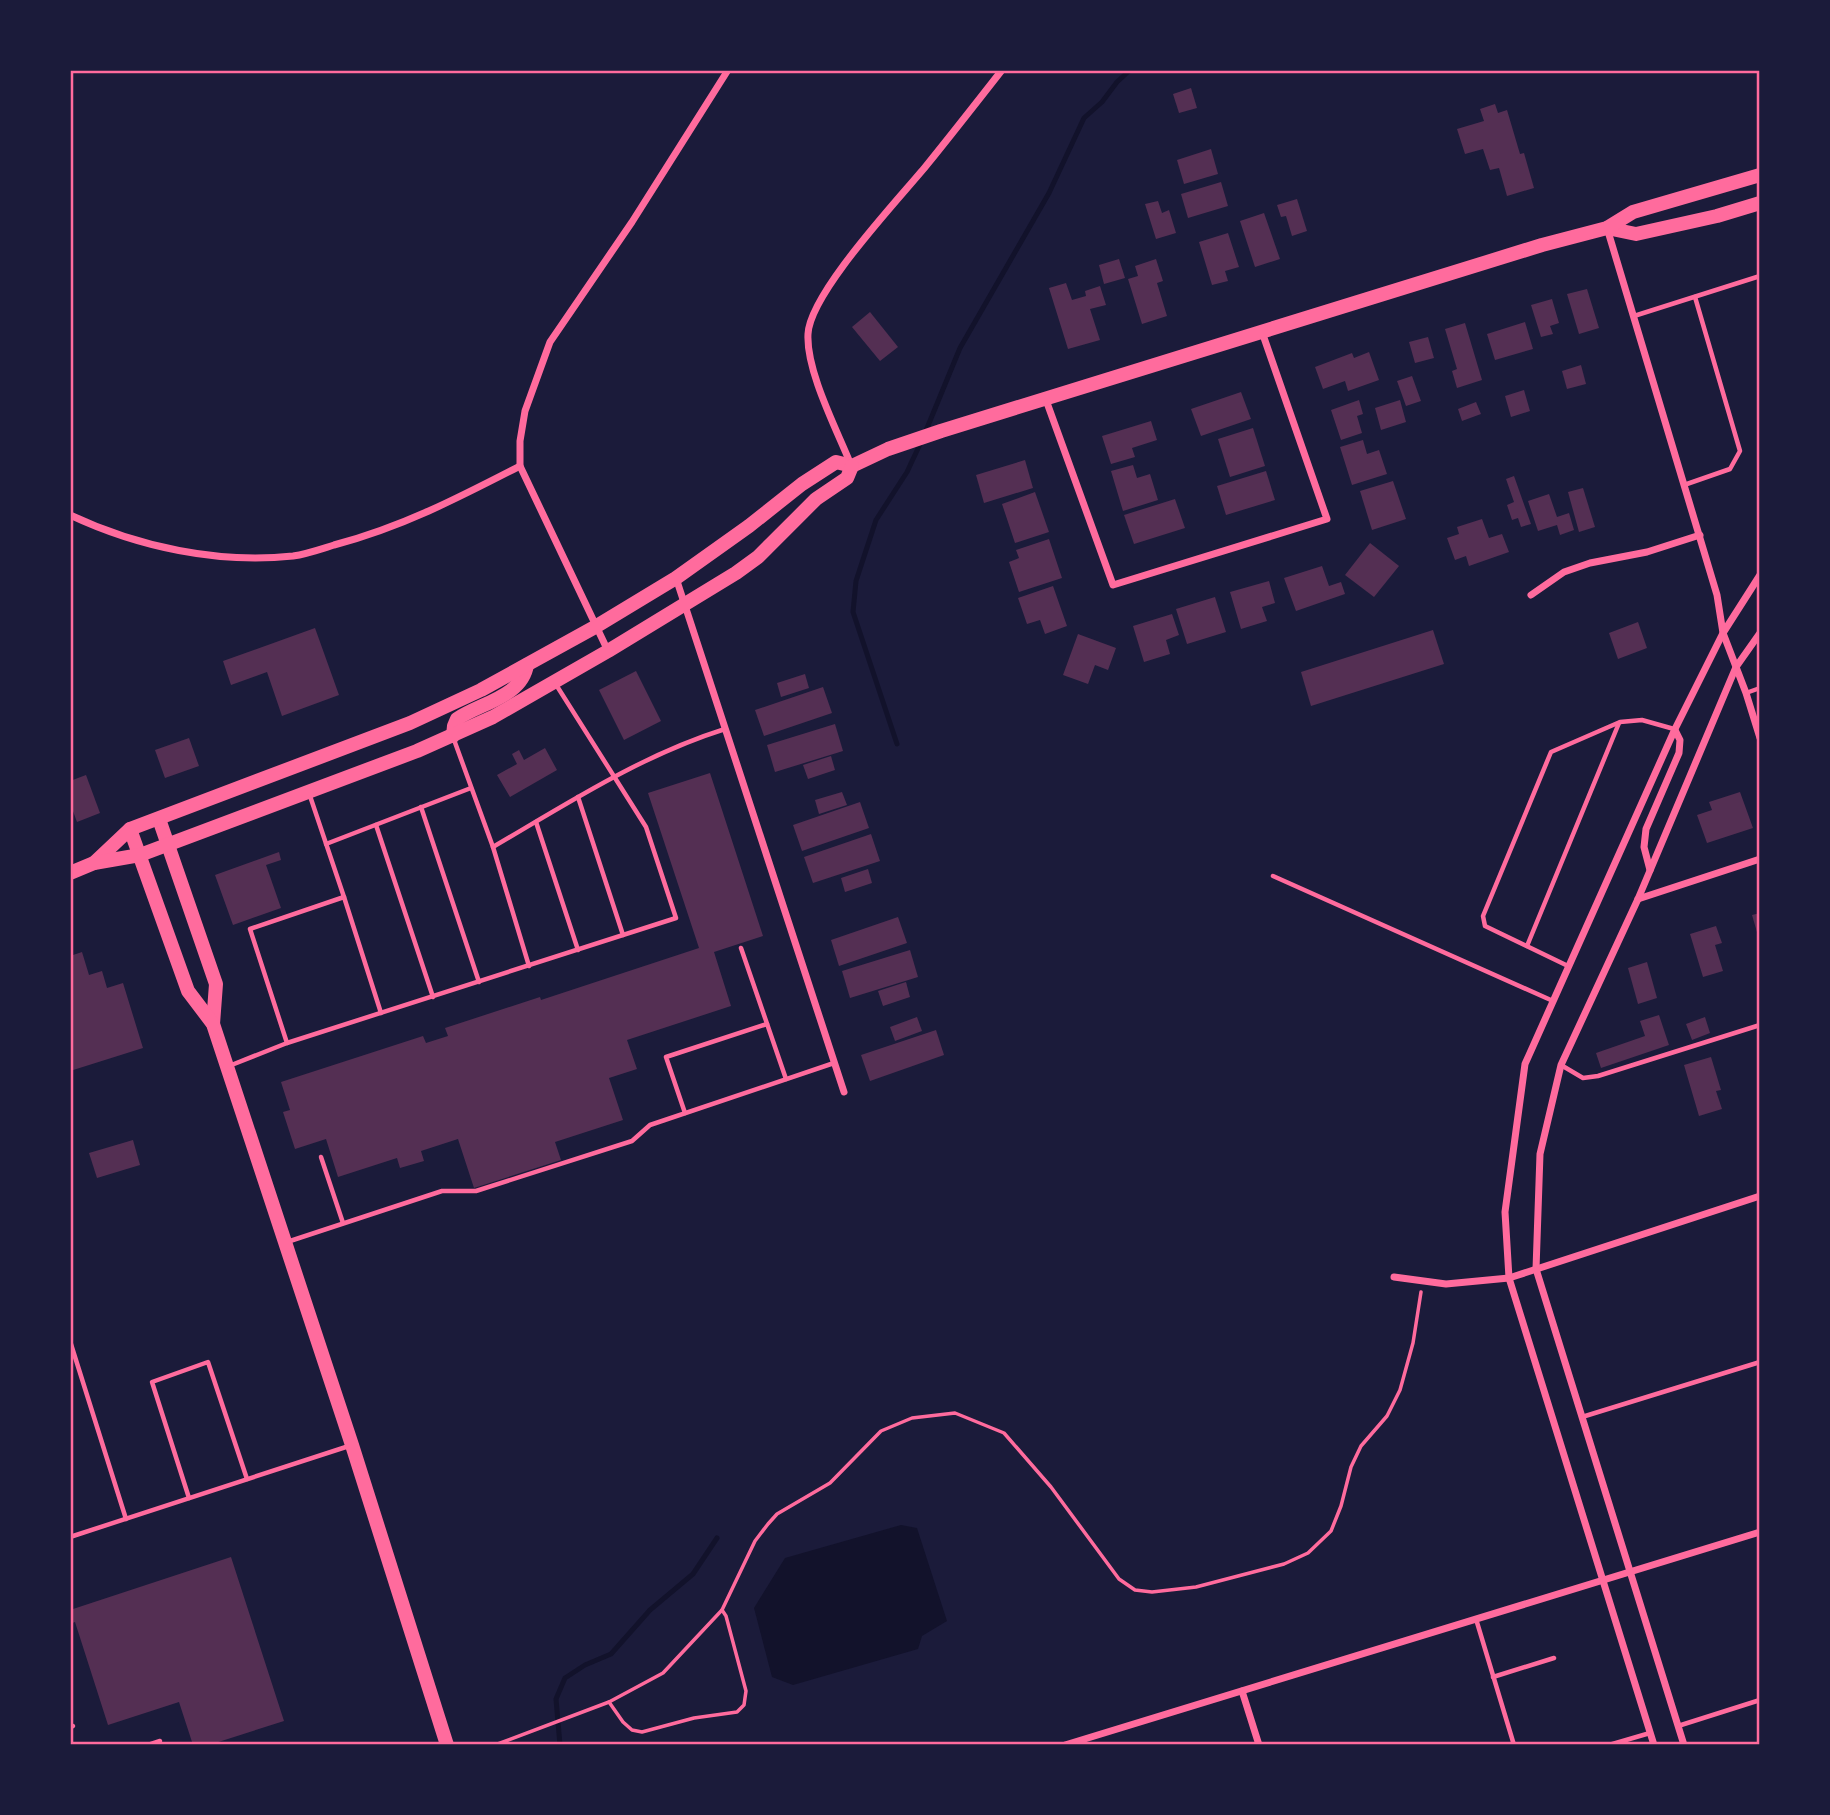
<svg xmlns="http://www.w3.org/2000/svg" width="1830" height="1815" font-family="Arial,sans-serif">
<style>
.water{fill:#12122b}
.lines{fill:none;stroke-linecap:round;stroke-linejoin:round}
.stream{stroke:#12122b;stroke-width:5}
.building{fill:#542f53}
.path{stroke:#ff6b9d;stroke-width:3.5}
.service{stroke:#ff6b9d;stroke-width:4.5}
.minor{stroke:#ff6b9d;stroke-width:7}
.secondary{stroke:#ff6b9d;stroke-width:14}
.neatline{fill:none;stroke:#ff6b9d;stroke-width:2.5}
</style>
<rect width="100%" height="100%" fill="#1b1b3a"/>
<path class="water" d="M901 1525 917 1528 947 1621 922 1636 918 1649 793 1685 772 1677 754 1608 785 1558Z"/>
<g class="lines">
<g class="stream">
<path d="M925 433 960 348 1049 193 1084 118 1102 102 1117 82 1130 70"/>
<path d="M897 744 853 612 856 581 876 520 907 472 921 442"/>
<path d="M560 1745 556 1699 565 1678 585 1665 611 1654 650 1610 693 1574 717 1538"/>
</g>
</g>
<g class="building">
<path d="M1191 88 1197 108 1179 113 1173 94Z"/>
<path d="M1495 104 1498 113 1507 110 1520 154 1524 153 1534 188 1507 196 1499 168 1490 170 1483 149 1465 154 1457 129 1484 121 1480 109Z"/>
<path d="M1211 149 1218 174 1184 184 1177 160Z"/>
<path d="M1221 182 1228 206 1188 218 1181 194Z"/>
<path d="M1297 199 1307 231 1292 236 1286 216 1281 217 1277 205Z"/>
<path d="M1158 201 1162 213 1169 210 1176 233 1156 239 1145 204Z"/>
<path d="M1264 213 1280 259 1255 267 1240 221Z"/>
<path d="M1228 233 1239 267 1225 271 1228 281 1212 285 1199 242Z"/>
<path d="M1119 259 1125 278 1104 284 1099 265Z"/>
<path d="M1156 259 1163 281 1157 283 1167 316 1142 324 1128 279 1138 276 1135 266Z"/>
<path d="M1066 283 1072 300 1086 296 1085 291 1100 286 1106 305 1090 309 1100 340 1068 349 1049 288Z"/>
<path d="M1587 289 1599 328 1579 334 1567 294Z"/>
<path d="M1552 299 1559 323 1550 326 1553 334 1541 337 1531 305Z"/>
<path d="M870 312 898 347 880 361 852 327Z"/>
<path d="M1525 322 1533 349 1495 360 1487 334Z"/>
<path d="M1465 323 1482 380 1457 388 1452 371 1457 369 1445 329Z"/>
<path d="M1428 337 1434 358 1415 363 1409 342Z"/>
<path d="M1369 352 1379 380 1348 391 1345 381 1323 389 1315 367 1352 353 1354 358Z"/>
<path d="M1581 365 1586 384 1567 389 1562 371Z"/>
<path d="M1412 376 1421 401 1406 406 1397 381Z"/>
<path d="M1524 390 1530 411 1511 417 1505 396Z"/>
<path d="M1241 392 1251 419 1201 436 1191 409Z"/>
<path d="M1359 400 1363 414 1357 416 1362 433 1341 440 1331 410Z"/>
<path d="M1400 400 1406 422 1381 430 1375 408Z"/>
<path d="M1476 402 1481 414 1462 421 1458 409Z"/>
<path d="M1151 421 1157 440 1132 448 1135 457 1111 464 1102 436Z"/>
<path d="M1253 428 1265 466 1230 477 1218 439Z"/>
<path d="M1363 440 1367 454 1379 450 1387 474 1352 485 1340 447Z"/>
<path d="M1025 460 1033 488 984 503 976 475Z"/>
<path d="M1133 465 1137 478 1150 474 1158 500 1123 511 1111 471Z"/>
<path d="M1266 471 1275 500 1226 515 1217 486Z"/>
<path d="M1514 476 1531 524 1521 527 1518 518 1512 520 1507 505 1514 502 1506 479Z"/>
<path d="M1393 481 1406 519 1372 530 1360 491Z"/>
<path d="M1583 488 1595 527 1579 532 1568 492Z"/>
<path d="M1035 492 1049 532 1015 543 1002 504Z"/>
<path d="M1549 494 1557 517 1569 513 1574 530 1560 535 1557 525 1538 531 1528 501Z"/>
<path d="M1175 499 1185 528 1134 544 1124 515Z"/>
<path d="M1482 519 1489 538 1502 534 1509 552 1469 566 1466 556 1455 560 1447 538 1459 534 1457 527Z"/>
<path d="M1049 539 1062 578 1019 592 1009 562 1019 558 1016 550Z"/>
<path d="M1370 543 1399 566 1374 597 1345 575Z"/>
<path d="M1322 566 1329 586 1341 582 1345 594 1296 611 1284 578Z"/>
<path d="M1269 581 1275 603 1262 607 1267 621 1241 629 1230 592Z"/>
<path d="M1053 586 1067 626 1045 634 1040 620 1027 624 1018 598Z"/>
<path d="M1215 597 1226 632 1187 644 1176 609Z"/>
<path d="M1172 614 1179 635 1166 640 1170 654 1144 662 1133 626Z"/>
<path d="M1638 622 1647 648 1618 659 1609 633Z"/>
<path d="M315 628 339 695 282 716 267 672 231 685 223 661Z"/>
<path d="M1433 630 1444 664 1311 706 1301 672Z"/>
<path d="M1078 634 1116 648 1108 670 1095 665 1088 684 1063 675Z"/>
<path d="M636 671 661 721 624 740 599 690Z"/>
<path d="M805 674 809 688 781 697 777 683Z"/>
<path d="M823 687 832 713 764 736 755 710Z"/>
<path d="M835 724 843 751 775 772 767 745Z"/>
<path d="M189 738 199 766 165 778 155 750Z"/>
<path d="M545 748 557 770 510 797 497 775 517 764 512 754 519 750 524 760Z"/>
<path d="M831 756 835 770 808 779 803 765Z"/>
<path d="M710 773 763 936 714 952 731 1006 627 1040 637 1069 609 1078 623 1120 555 1142 561 1160 474 1188 458 1139 421 1151 424 1161 400 1168 397 1158 338 1177 326 1139 295 1149 283 1112 290 1110 281 1082 423 1036 426 1043 448 1036 445 1028 540 997 541 1000 699 948 648 793Z"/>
<path d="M86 775 100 813 77 822 70 803V781Z"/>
<path d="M842 792 847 805 819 814 815 800Z"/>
<path d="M1740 792 1753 828 1707 843 1697 815 1712 810 1709 802Z"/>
<path d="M860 802 869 828 802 851 793 825Z"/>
<path d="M871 834 880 861 813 883 804 857Z"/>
<path d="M279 852 281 860 266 865 281 908 233 925 215 875Z"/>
<path d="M868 869 872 883 845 892 841 878Z"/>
<path d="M1760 913V939H1759L1752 915Z"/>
<path d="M898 917 907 943 839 966 831 940Z"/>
<path d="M1716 926 1722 943 1715 945 1723 971 1703 977 1690 934Z"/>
<path d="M910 950 918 977 850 998 842 971Z"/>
<path d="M82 952 89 975 102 971 107 988 123 983 143 1048 70 1071V956Z"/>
<path d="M1647 962 1657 998 1638 1004 1628 968Z"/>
<path d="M906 982 910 997 883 1006 878 991Z"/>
<path d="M1659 1015 1669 1045 1601 1068 1596 1053 1645 1036 1640 1021Z"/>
<path d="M917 1017 922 1031 895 1041 890 1027Z"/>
<path d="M1705 1017 1710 1033 1692 1040 1686 1024Z"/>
<path d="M936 1030 944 1055 870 1081 861 1055Z"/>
<path d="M1711 1057 1721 1090 1716 1091 1722 1109 1699 1116 1684 1065Z"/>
<path d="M133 1140 140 1165 97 1178 89 1153Z"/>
<path d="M231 1557 284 1721 209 1745H193L179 1702 108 1725 75 1622 70 1624V1610Z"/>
</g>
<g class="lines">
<g class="path">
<path d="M609 1702 623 1722 632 1730 642 1732 694 1718 737 1712 744 1705 746 1691 726 1616 722 1610"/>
<path d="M495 1745 609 1702 663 1673 722 1610 755 1541 768 1524 777 1514 830 1483 881 1431 912 1418 955 1413 1004 1433 1051 1487 1119 1579 1135 1590 1152 1592 1196 1587 1284 1564 1308 1553 1331 1531 1341 1506 1351 1467 1361 1446 1387 1416 1400 1390 1413 1343 1421 1292"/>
</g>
<g class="service">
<path d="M1634 316 1760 276"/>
<path d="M1684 485 1730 469 1740 451 1695 297"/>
<path d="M1746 693 1760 688"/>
<path d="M453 737 493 847 529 966"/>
<path d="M578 797 623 935"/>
<path d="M421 807 479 982"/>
<path d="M536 822 578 950"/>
<path d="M376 825 433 997"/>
<path d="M326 844 471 788"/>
<path d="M493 847C568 803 642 755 725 729"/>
<path d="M1273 876 1553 1001"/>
<path d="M344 897 381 1013"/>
<path d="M1527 946 1619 723"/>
<path d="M741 948 786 1079"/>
<path d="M1568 966 1485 926 1483 916 1551 752 1620 722 1642 720 1674 729"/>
<path d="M287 1043 250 929 344 897 309 793"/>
<path d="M1561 1065 1583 1078 1598 1076 1760 1025"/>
<path d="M229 1066 287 1043 676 918 646 827 555 683"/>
<path d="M685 1113 666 1057 767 1024"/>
<path d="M321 1157 343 1223"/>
<path d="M287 1242 442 1191H476L632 1141 650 1125 834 1063"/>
<path d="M70 1341 126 1519"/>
<path d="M1582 1417 1760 1362"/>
<path d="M189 1498 152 1382 208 1362 247 1479"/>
<path d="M70 1537 349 1446"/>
<path d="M1476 1619 1514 1745"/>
<path d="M1493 1677 1554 1658"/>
<path d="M1678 1726 1760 1700"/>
<path d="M70 1727 73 1726"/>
<path d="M148 1745 160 1741"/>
<path d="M1609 1745 1650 1733"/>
</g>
<g class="minor">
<path d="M1607 228 1717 595 1723 633 1746 693 1760 738"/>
<path d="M1046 400 1113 585 1327 519 1262 332"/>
<path d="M851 465C837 430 806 371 808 334 810 293 898 200 926 166 952 134 977 102 1002 70"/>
<path d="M70 515C138 547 218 564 293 556 307 554 321 549 334 545 402 527 458 498 520 466"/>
<path d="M676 578 844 1092"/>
<path d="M1531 595 1564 572 1590 563 1647 552 1700 535"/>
<path d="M608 651 520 466V441L525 411 550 342 632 222 728 70"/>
<path d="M1650 870 1644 847 1646 829 1679 753 1680 740 1675 730"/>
<path d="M1638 899 1760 859"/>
<path d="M1394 1277 1446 1284 1509 1278 1760 1196"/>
<path d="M1242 1691 1259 1745"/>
<path d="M1065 1745 1760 1532"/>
<path d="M1654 1745 1509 1278 1505 1212 1525 1064 1675 729 1723 633 1760 575"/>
<path d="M1684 1745 1536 1269 1540 1154 1561 1065 1638 899 1736 667 1760 633"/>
</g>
<g class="secondary">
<path d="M1607 228 1636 234 1717 216 1760 203"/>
<path d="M453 736 454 726 457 719C480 703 522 697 527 665"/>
<path d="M159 819 216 984 213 1024"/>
<path d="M130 829 188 991 213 1024 352 1445 447 1745"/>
<path d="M94 863 130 829 410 723 481 690 595 627 676 578 749 526 802 484 836 462 852 466 888 449 941 431 1542 245 1607 228 1633 212 1760 175"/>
<path d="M70 873 94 863 140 855 417 751 493 717 608 651 736 573 758 557 816 499 847 478 852 466"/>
</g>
</g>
<rect width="1830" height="1815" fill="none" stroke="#1b1b3a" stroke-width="144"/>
<rect x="72" y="72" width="1686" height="1671" class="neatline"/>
</svg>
